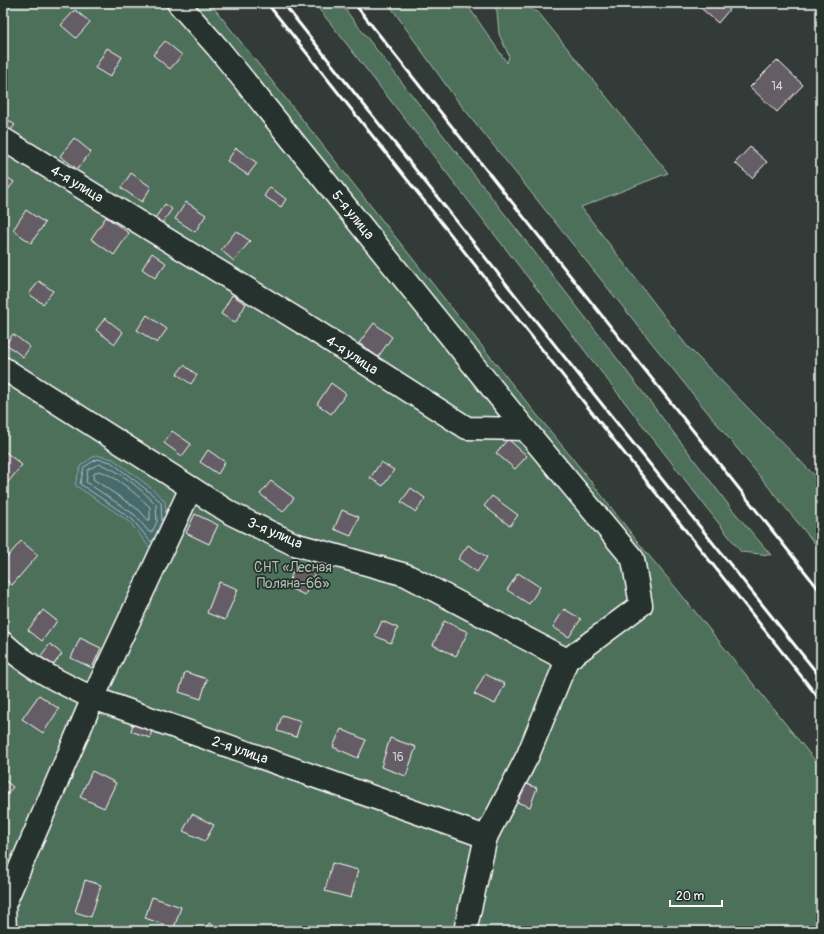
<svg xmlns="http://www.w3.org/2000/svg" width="824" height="934" font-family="Pangolin,sans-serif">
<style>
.green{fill:#4e6f5a;stroke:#a6b7ac}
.water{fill:#466a6a;stroke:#90a6a6}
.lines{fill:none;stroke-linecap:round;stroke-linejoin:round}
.shore{stroke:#b5c3c3;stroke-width:1}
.building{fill:#655d65;stroke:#fff}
.minor-casing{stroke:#fff;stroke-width:25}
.minor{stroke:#26332d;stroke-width:22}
.rail{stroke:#fff;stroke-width:3}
.labels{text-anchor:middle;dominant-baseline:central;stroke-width:3.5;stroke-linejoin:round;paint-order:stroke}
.number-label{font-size:12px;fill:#d8d6d8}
.street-label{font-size:14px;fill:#fff;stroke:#26332d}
.park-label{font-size:14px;fill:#afbeb5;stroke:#26332d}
</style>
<rect width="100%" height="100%" fill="#333b38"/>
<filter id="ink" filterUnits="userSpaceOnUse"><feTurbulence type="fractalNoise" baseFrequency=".025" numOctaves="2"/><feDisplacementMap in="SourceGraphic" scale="8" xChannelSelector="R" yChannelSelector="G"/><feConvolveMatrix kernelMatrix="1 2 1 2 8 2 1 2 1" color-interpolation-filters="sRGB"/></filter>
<g filter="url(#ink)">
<g class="green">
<path d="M3 3H210L508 379 585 474 641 546 676 588 821 768V931H3Z"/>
<path d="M314 3H340L596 331 731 508 771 555 741 552 335 29Z"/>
<path d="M388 3H466L507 63 509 56 499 34 497 11 493 3H528L532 10 538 12 668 173 581 207 687 346 821 482V551L700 403 453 95Z"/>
</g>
<path class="water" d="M96 455 113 459 150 487 165 501 166 524 156 545 149 547 130 522 75 485 81 465Z"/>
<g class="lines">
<g class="shore">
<path d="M99 464C119 469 141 490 156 504L157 522 152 532H149L135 515 86 482 88 470Z"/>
<path d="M99 471C114 474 138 496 150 507V520H148L139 510 93 479 94 474Z"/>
<path d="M153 541H150L132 519 80 484 84 467 97 459 111 462 147 490 161 502 162 522"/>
</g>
</g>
<g class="building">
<path d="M695 3H735L718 23Z"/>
<path d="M75 10 90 22 76 38 61 25Z"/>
<path d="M165 41 182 55 170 69 153 55Z"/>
<path d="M107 48 122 57 110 77 95 68Z"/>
<path d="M777 60 803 85 777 112 750 87Z"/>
<path d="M7 119 15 125 6 135 3 133V124Z"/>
<path d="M74 138 91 152 77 169 60 156Z"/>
<path d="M750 147 767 162 752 178 735 163Z"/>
<path d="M236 148 257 163 248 175 227 161Z"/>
<path d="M131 173 151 187 142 202 121 188Z"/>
<path d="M3 174 14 182 3 196Z"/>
<path d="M270 187 286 199 281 207 264 196Z"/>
<path d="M186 202 206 215 195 232 175 219Z"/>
<path d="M165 204 172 209 162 223 155 218Z"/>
<path d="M26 210 45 223 31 243 13 230Z"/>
<path d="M106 217 129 233 114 255 91 239Z"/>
<path d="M236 231 250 241 234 261 221 250Z"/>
<path d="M152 253 166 263 155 278 142 269Z"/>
<path d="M39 281 53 291 43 304 29 294Z"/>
<path d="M232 295 246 304 235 323 221 314Z"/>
<path d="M147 315 167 329 157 343 137 330Z"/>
<path d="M105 318 123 332 115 344 96 330Z"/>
<path d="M374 323 392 337 378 357 359 343Z"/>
<path d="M13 334 30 347 23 357 6 344Z"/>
<path d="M184 365 197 375 191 384 177 374Z"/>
<path d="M331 383 346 394 331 414 317 404Z"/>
<path d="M172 431 191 444 182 456 164 443Z"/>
<path d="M508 439 527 456 515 469 496 453Z"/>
<path d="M3 450 22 465 4 487 3 486Z"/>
<path d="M208 450 225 462 218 474 200 462Z"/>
<path d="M381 462 394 470 383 486 370 478Z"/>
<path d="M271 481 294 498 283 512 260 494Z"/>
<path d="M411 488 425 498 416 512 401 502Z"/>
<path d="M492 496 518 515 510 526 484 506Z"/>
<path d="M342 510 359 517 351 536 334 529Z"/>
<path d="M195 514 218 525 209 544 186 533Z"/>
<path d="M21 541 38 555 12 585 3 577V562Z"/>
<path d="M468 545 487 557 477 572 458 559Z"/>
<path d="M297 562 316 570 305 595 287 587Z"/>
<path d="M518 573 540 587 529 604 507 590Z"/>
<path d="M219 582 238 589 225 620 207 613Z"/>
<path d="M564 609 581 619 569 637 553 627Z"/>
<path d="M43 610 57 621 42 641 28 630Z"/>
<path d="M382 621 398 628 391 643 375 636Z"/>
<path d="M444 621 468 632 456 656 433 645Z"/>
<path d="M80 638 101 648 92 668 71 658Z"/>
<path d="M50 644 62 654 48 671 36 662Z"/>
<path d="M185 672 207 679 201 699 179 692Z"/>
<path d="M485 674 505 684 495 704 474 694Z"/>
<path d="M39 695 59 709 43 733 22 719Z"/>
<path d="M282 715 301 721 296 737 277 731Z"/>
<path d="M134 720 153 726 150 738 131 731Z"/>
<path d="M341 729 366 740 358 758 333 747Z"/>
<path d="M390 738 416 747 406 776 381 767Z"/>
<path d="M92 771 116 783 104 808 80 797Z"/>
<path d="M3 779 13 787 4 798 3 797Z"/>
<path d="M521 782 537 788 530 807 514 801Z"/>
<path d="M192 814 214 825 205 841 183 831Z"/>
<path d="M332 863 358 870 351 898 325 891Z"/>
<path d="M85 880 101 885 91 917 75 912Z"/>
<path d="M152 897 181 907 174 928 145 918Z"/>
<path d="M209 923 226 930V931H205Z"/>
</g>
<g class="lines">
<g class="minor-casing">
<g id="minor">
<path d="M178 3 218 48 525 429"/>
<path d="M3 139 303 323 467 428 525 429 633 559 641 605 567 660 528 755 486 837 465 931"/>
<path d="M3 368 232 514 294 544 406 575 567 660"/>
<path d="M3 643C30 668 61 683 93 698L486 837"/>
<path d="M5 931 4 905 93 698 191 488"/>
</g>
</g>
<use href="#minor" class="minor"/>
<g class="rail">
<path d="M267 3 821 701"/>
<path d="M283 3 605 408 821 678"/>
<path d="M354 3 821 592"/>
</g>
</g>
</g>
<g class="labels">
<g class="number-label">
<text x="777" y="86">14</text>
<text x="398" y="757">16</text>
</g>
<g class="street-label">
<text transform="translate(77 184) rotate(31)">4-я улица</text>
<text transform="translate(353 215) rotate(51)">5-я улица</text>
<text transform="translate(352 355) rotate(33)">4-я улица</text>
<text transform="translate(275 533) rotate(23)">3-я улица</text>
<text transform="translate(240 750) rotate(19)">2-я улица</text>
</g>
<g class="park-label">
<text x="293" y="567">СНТ «Лесная<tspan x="293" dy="16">Поляна-66»</tspan></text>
</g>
</g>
<rect width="824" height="934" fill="none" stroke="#26332d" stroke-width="16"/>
<rect x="8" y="8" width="808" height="918" fill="none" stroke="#fff" stroke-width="1.5" filter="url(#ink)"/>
<path d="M670 900v6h52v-6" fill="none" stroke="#ffffff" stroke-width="2"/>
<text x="676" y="900" font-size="12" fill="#ffffff" stroke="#26332d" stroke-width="3" paint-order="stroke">20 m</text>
</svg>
